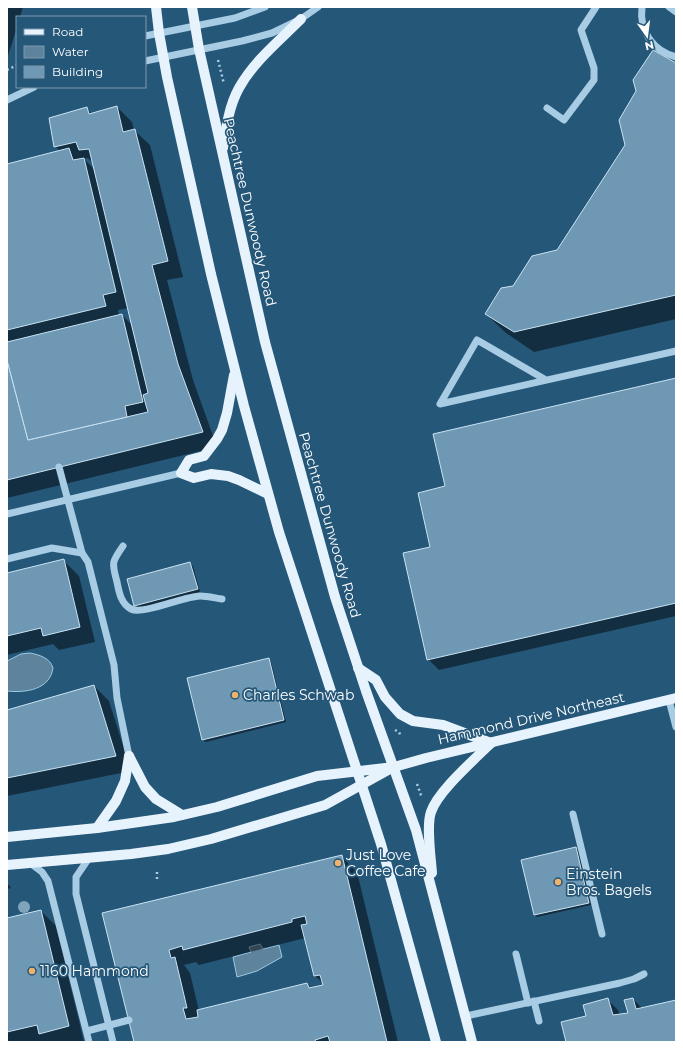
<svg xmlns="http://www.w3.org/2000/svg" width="683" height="1049" font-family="Montserrat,sans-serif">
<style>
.water{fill:#5e839c;stroke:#9cc9e4}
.shadow{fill:#0007;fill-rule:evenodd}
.building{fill:#6e98b3;stroke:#cae3f3;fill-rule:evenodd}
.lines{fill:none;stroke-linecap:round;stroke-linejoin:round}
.path{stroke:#a7cce4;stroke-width:2.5;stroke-dasharray:2 3;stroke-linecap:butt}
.minor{stroke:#a7cce4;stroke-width:7}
.major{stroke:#e7f3fc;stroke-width:10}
.tree{fill:#80a4bc}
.poi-dot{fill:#edb26c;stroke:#255779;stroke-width:1.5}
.labels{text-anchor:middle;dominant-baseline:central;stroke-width:3.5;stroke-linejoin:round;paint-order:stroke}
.street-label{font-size:14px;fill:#fff;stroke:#255779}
.poi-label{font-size:14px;fill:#fff;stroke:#255779;text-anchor:start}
</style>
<rect width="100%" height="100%" fill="#255779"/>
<g class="water">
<path d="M30 653C40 655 50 658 53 668 50 690 25 693 7 691V661L21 654Z"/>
<path d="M260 944 263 949 279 945 282 957 257 971 237 977 233 957 251 952 249 947Z"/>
</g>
<g class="shadow">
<path d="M7 7H23L20 17H17V27L7 59Z"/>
<path d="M676 65V319L534 352 506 333 486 314 513 287 557 251 626 145Z"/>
<path d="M117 107 132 122 134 130 150 145 183 277 167 280 193 380 217 447 7 498V165L60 151 55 146 87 109 92 114ZM88 158 94 164 95 170 84 159ZM129 308 133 326 122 315H119L118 310Z"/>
<path d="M676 379V616L439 670 428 659 431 548 446 487Z"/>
<path d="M63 560 79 576 95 642 59 650 53 644 7 655V574Z"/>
<path d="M190 563 193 566 200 592 138 609 135 606 128 579Z"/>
<path d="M268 659 271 662 286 722 206 742 203 740 188 679Z"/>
<path d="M94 686 109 701 131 771 7 796V711Z"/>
<path d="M576 848 579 851 591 905 537 917 534 914Z"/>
<path d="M341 856 357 872 398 1042H135L103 914ZM305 938 315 976 325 985 312 989 307 984 199 1011 190 973 184 965 196 962 199 965Z"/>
<path d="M7 885H9L11 888 7 889Z"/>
<path d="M41 911 56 926 84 1042H7V919Z"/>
<path d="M607 999 618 1010 620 1015 629 1014 633 999 643 1009 676 1001V1042H567L588 1017Z"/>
</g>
<g class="building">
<path d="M653 50 676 63V295L514 332 485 314 501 288 513 286 532 256 557 250 625 145 619 120 636 91 633 80Z"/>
<path d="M117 106 123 132 135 129 168 261 152 265 178 364 203 432 7 480V360L28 440 148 412 143 395 148 393 89 149 79 150 76 142 54 147 49 118 87 107 89 114Z"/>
<path d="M69 148 73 160 84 158 116 292 103 295 106 306 7 330V164Z"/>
<path d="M122 314 143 402 125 406 127 417 28 440 7 360V342Z"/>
<path d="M676 378V603L427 660 403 553 430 547 418 493 445 486 433 434Z"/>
<path d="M64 559 80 627 43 636 41 628 7 636V573Z"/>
<path d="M190 562 198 589 134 606 127 579Z"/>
<path d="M269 658 284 720 202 740 187 678Z"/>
<path d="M94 685 116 756 7 778V710Z"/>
<path d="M576 847 589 903 534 915 521 860Z"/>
<path d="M342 855 387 1042H330L328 1036 315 1040 316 1042H134L102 913ZM305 916 307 924 301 925 314 976 320 975 323 985 309 988 307 983 197 1010 198 1017 186 1019 183 1008H187L175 957 171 958 169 950 182 946 183 950 292 922V919Z"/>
<path d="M41 910 69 1026 39 1034 37 1025 7 1032V918Z"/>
<path d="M608 998 613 1015 628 1013 624 1000 633 998 636 1009 676 1000V1042H566L561 1022 586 1016 583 1005Z"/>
</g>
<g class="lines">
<g class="path">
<path d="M218 60 224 84"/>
<path d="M7 70 17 65"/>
<path d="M395 730 399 732 401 737"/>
<path d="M417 784 422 798"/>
<path d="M157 872V881"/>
</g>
<g class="minor">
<path d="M642 7C639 31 653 51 676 57"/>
<path d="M669 7 676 12"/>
<path d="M145 36 235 18 265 7"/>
<path d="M145 61 242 41 272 33 301 19 318 7"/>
<path d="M7 100 34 87"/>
<path d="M547 108 564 120 594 80V68L581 30 596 7"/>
<path d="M546 380 477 340 440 404 676 351"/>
<path d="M59 467 82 553"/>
<path d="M7 514 181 473"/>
<path d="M123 546C111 563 112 563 117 582 119 592 121 604 131 609 143 615 185 596 200 596 207 596 215 598 222 599"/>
<path d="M7 559 52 548 82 553 88 562 114 665 117 698 129 756"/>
<path d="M669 700 676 727"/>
<path d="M573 814 602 934"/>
<path d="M89 858 76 877V894L113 1042"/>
<path d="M30 863 42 872 48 881 89 1042"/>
<path d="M516 954 528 1003"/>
<path d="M534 1001 539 1021"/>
<path d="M466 1016 620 983 634 979 644 974"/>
<path d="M87 1031 129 1020"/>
</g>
<g class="major">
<path d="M156 7 159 33 167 77 211 274 244 406 279 532 381 844 436 1042"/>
<path d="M192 7 199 49 265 342 335 597 366 691 416 830 472 1042"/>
<path d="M223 148C226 128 229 106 239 88 254 61 279 41 301 19"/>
<path d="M234 375 227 413 222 430 217 439 204 456 189 460 181 473 194 478 211 474 228 476 239 480 268 494"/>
<path d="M358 668 376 680 385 697 400 714 413 721 443 725 491 743"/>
<path d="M129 756 145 787 156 799 182 815"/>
<path d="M97 828 116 801 125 781 129 756"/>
<path d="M7 837 97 828 174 817 217 807 317 776 394 767 426 758 676 698"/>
<path d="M7 865 131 854 168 849 211 839 325 805 390 769"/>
<path d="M432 873C431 858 426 826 431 812 438 791 474 760 491 743"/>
</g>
</g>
<circle class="tree" cx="24" cy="907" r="6"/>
<g class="poi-dot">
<circle cx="235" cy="695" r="4"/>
<circle cx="338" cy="863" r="4"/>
<circle cx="558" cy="882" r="4"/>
<circle cx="32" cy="971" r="4"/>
</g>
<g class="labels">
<g class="street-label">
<text transform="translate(250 212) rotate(77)">Peachtree Dunwoody Road</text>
<text transform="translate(330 525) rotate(74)">Peachtree Dunwoody Road</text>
<text transform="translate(531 718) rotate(-13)">Hammond Drive Northeast</text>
</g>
<g class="poi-label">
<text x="243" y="695">Charles Schwab</text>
<text x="346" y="855">Just Love<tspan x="346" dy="16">Coffee Cafe</tspan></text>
<text x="566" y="874">Einstein<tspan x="566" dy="16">Bros. Bagels</tspan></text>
<text x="40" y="971">1160 Hammond</text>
</g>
</g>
<rect width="683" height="1049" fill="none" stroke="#ffffff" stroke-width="16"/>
<rect x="16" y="16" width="130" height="72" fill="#255779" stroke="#7c9aaf"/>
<rect x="24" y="29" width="20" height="6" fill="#e7f3fc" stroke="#7c9aaf"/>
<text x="52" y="36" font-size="12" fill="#ffffff">Road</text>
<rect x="24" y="46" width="20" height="12" fill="#5e839c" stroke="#7c9aaf"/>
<text x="52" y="56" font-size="12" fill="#ffffff">Water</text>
<rect x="24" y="66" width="20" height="12" fill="#6e98b3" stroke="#7c9aaf"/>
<text x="52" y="76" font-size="12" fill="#ffffff">Building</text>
<g transform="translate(647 36) rotate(166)" stroke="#255779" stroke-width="3" paint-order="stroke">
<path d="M0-3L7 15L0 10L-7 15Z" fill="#ffffff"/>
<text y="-6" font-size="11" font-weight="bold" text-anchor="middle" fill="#ffffff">N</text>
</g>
</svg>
